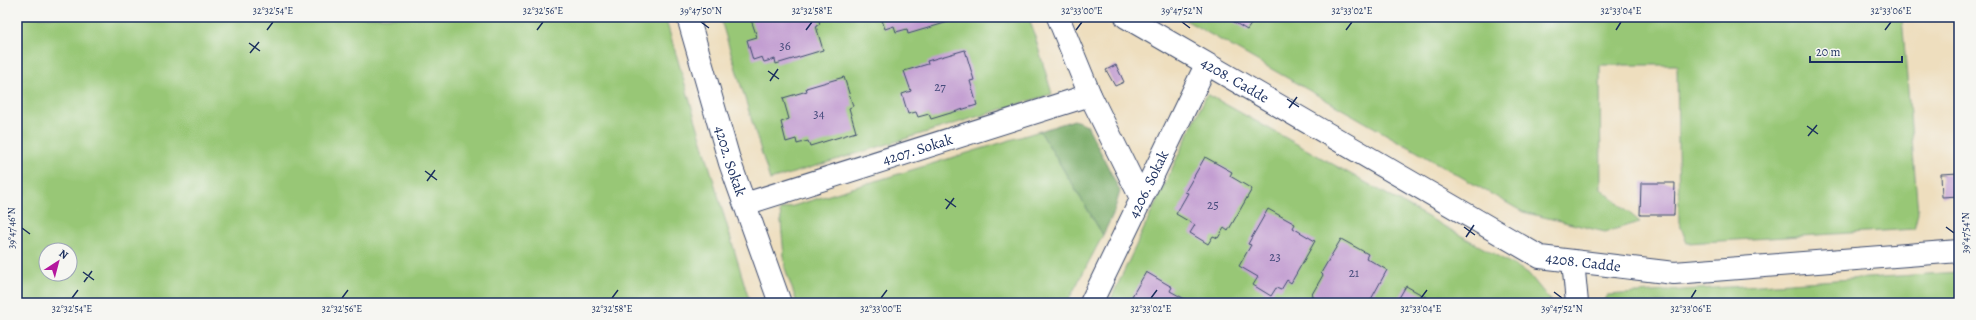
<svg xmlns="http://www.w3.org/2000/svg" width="1976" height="320" font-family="Alegreya,serif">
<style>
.green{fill:#98c776;stroke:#5a7b6a;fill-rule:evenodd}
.forest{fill:#7aac67;stroke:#4a6e62}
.building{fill:#c39ed1}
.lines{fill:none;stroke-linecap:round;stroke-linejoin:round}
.street-casing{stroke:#3b496c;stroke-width:24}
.street{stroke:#fff;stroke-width:22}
.ticks{fill:none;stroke:#1b2f5e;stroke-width:1.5}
.labels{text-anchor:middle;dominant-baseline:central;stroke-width:3;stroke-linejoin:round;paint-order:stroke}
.number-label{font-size:13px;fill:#454b7b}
.street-label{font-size:15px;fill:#1b2f5e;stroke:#f6f6f2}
.neatline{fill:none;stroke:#1b2f5e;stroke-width:1.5}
.ticks-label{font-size:10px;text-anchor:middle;fill:#1b2f5e}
</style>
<rect width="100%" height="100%" fill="#f6f6f2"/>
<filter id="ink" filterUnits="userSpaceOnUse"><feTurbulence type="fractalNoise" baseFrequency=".025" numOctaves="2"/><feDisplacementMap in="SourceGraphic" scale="8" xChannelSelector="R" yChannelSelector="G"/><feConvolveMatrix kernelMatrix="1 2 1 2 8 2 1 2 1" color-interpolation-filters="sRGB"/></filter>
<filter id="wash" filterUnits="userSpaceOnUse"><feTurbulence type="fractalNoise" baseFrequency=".012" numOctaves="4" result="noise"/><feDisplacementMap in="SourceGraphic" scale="16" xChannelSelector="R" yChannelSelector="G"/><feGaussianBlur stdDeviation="0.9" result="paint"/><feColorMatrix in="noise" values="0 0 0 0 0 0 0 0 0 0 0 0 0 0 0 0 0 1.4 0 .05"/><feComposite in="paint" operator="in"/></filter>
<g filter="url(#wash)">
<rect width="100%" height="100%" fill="#eedebe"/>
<g class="green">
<path d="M17 17H665L750 303H17ZM46 250H70V274H46Z"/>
<path d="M720 17H1029L1052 94 770 180Z"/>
<path d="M1180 17H1902L1918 213 1914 229 1687 243 1679 222 1677 65H1600L1601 189 1640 222 1605 232 1523 212Z"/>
<path d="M1207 94 1528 273 1550 300V303H1109Z"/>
<path d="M1040 131 1103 235 1067 303H797L785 268 780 210Z"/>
<path d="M1959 272V303H1602L1607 295Z"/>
</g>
<path class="forest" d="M1074 120 1087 125 1120 191 1114 212 1103 235 1040 131Z"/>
<g id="blocks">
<g class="building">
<path d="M750 17H818L820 24 816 26 823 50 776 64 775 59 764 62 762 57 753 60 747 40 757 37Z"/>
<path d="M881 17H954L955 20 908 34 907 29 896 32 894 26 885 29Z"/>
<path d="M1226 17H1256L1247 30Z"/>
<path d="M965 50 974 80 970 81 977 105 931 119 929 114 918 117 916 112 908 114 902 94 911 91 904 71 928 64 927 61Z"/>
<path d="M1116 65 1124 82 1115 86 1106 70Z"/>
<path d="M844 77 853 106 849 108 856 132 810 146 808 141 797 144 796 139 786 142 781 122 789 119 783 98 807 91 806 88Z"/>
<path d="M1205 157 1232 172 1230 176 1252 189 1228 231 1224 228 1218 238 1213 236 1208 244 1190 233 1195 225 1176 214 1188 193 1185 192Z"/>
<path d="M1959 173V196L1942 197 1941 174Z"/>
<path d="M1641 183H1675L1674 215H1640Z"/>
<path d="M1268 209 1295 224 1293 228 1315 241 1291 283 1287 280 1281 290 1276 288 1271 296 1253 285 1258 277 1239 266 1251 245 1248 244Z"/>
<path d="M1341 239 1368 254 1366 258 1387 270 1369 303H1324L1311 296 1323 275 1321 273Z"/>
<path d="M1146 272 1172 287 1170 291 1192 303H1128Z"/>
<path d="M1406 286 1433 301 1432 303H1396Z"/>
</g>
</g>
</g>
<g filter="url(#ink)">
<use href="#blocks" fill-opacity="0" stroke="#3b496c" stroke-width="1"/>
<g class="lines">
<g class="street-casing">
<g id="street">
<path id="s1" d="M688 17 730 163 780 303"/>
<path d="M1058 17 1090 95 1141 198"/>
<path id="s2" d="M1126 17 1540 257 1674 273 1959 251"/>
<path id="s3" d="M745 204 1090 95"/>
<path d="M1573 261 1577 303"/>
<path id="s4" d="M1091 303 1206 65"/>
</g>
</g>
<use href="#street" class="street"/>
</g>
</g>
<path class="ticks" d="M701 22 709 28M1182 22 1190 28M267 30 273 22M537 30 543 22M806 30 812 22M1076 30 1082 22M1346 30 1352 22M1616 30 1621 22M1885 30 1891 22M249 43 260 51M250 53 259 42M768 71 779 79M770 81 778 69M1287 99 1299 107M1289 108 1297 97M1807 126 1818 134M1808 136 1817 125M425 171 437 180M427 181 435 170M945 199 956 207M946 209 954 198M1464 227 1475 235M1946 227 1954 233M22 228 30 234M1466 237 1474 225M83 272 94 280M84 282 92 271M1554 292 1562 298M72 298 78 290M342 298 348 290M612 298 618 290M881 298 887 290M1151 298 1157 290M1421 298 1427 290M1691 298 1696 290"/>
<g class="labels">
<g class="number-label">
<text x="785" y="45">36</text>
<text x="940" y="86">27</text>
<text x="819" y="113">34</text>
<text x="1213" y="204">25</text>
<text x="1275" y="256">23</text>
<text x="1354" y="272">21</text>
</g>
<g class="street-label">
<text stroke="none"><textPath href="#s2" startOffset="126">4208. Cadde</textPath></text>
<text stroke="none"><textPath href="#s3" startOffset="181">4207. Sokak</textPath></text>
<text stroke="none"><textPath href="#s1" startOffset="150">4202. Sokak</textPath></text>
<text stroke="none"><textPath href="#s4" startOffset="132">4206. Sokak</textPath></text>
<text stroke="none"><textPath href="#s2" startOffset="522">4208. Cadde</textPath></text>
</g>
</g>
<rect width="1976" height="320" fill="none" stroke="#f6f6f2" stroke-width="44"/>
<g transform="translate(58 262) rotate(36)"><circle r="19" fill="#f6f6f2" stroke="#9ea6b7"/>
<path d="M0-3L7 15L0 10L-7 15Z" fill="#b5179e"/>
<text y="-6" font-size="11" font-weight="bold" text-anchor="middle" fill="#1b2f5e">N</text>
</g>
<path d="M1810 56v6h92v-6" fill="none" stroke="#1b2f5e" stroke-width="2"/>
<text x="1816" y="56" font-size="12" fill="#1b2f5e" stroke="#f6f6f2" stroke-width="3" paint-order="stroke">20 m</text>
<rect x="22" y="22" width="1932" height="276" class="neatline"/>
<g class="ticks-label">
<text x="273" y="14">32°32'54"E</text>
<text x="543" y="14">32°32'56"E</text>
<text x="701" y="14">39°47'50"N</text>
<text x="812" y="14">32°32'58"E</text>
<text x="1082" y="14">32°33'00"E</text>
<text x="1182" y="14">39°47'52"N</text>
<text x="1352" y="14">32°33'02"E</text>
<text x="1621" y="14">32°33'04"E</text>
<text x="1891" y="14">32°33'06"E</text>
<text transform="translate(11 228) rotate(-90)" y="4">39°47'46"N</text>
<text transform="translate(1965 233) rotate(-90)" y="4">39°47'54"N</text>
<text x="72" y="312">32°32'54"E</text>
<text x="342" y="312">32°32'56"E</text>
<text x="612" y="312">32°32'58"E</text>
<text x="881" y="312">32°33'00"E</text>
<text x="1151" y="312">32°33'02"E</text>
<text x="1421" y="312">32°33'04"E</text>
<text x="1562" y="312">39°47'52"N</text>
<text x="1691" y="312">32°33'06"E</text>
</g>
</svg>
